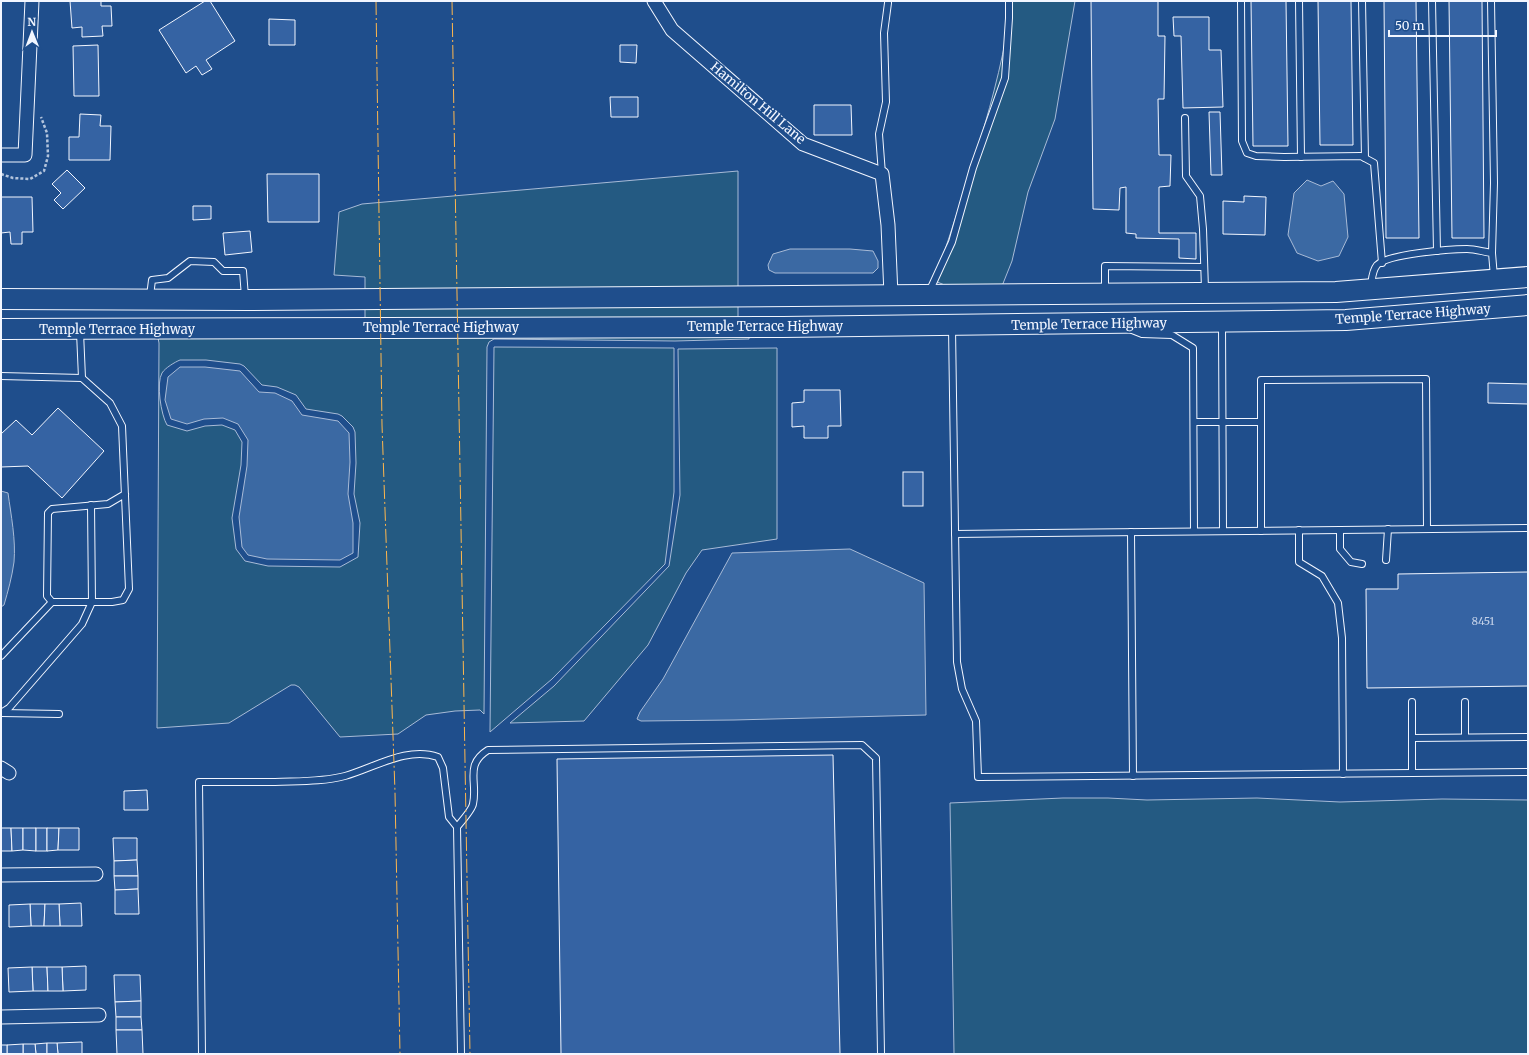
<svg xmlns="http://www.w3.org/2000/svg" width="1529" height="1055" font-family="Merriweather,serif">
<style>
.green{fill:#245a82;stroke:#a8bbd7;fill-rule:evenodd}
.water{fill:#3b69a3;stroke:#a8bbd7}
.building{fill:#3563a3;stroke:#f2f6ff}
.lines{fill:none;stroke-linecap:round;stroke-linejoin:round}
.service-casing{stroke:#f2f6ff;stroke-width:8}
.minor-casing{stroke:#f2f6ff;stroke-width:15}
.primary-casing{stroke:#f2f6ff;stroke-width:22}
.path{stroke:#b3c4dc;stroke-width:2.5;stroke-dasharray:3 2;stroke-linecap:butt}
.service{stroke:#1f4e8c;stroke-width:6}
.minor{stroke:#1f4e8c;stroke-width:13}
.primary{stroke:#1f4e8c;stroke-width:20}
.power{stroke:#ffb74d;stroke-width:1;stroke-dasharray:14 3 2 3;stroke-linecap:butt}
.labels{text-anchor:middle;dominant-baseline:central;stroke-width:3;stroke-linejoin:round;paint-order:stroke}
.number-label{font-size:11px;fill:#c3d1e8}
.street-label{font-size:13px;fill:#f2f6ff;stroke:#1f4e8c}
</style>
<rect width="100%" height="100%" fill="#1f4e8c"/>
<g class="green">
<path d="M1012 1H1075L1055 119 1028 192 1012 261 1002 286H947L935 281C964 189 999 97 1012 1Z"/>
<path d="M738 171V288L365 290V277L334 275 339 212 362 204Z"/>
<path d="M738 305V318L365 319V307Z"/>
<path d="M749 335V339L675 341 494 339 489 342 487 347 484 714 480 710 455 711 426 715 398 734 340 737 299 687 295 685H291L229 723 157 728 159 343 158 338ZM180 360H206L240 364 244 366 262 385 277 387 296 395 306 409 338 414 342 416 353 427 355 432 356 463 354 494 360 523 358 557 340 567 268 566 245 561 236 549 232 518 241 465 242 442 235 430 222 425 205 426 187 431 167 425C161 415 156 383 162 373 165 368 175 362 180 360Z"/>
<path d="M494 347 674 348V492L665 564 552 679 490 732Z"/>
<path d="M777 348V539L702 550 686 573 648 645 584 721 510 723 554 686 669 566 680 495 678 349Z"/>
<path d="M1063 798H1108L1147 800 1257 798 1340 802 1442 799 1528 800V1054H954L950 803Z"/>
</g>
<g class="water">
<path d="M1307 180 1321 186 1333 181 1344 194 1348 237 1339 256 1318 261 1297 253 1288 235 1294 193Z"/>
<path d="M790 249H850L873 251 878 261V268L873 273H775L769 270 768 265 773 254Z"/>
<path d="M180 367H205L240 371 259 392 275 393 292 401 302 415 338 421 349 433 350 462 348 494 353 523V553L340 560 267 559 248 555 242 547 239 517 247 466 248 440 238 424 223 418 204 419 187 424 171 419 165 400 168 377Z"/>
<path d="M1 491 8 493C11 515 16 540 14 562 12 577 8 591 4 605L1 607Z"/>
<path d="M850 549 924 583 926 715 734 720 641 721 637 719 640 712 663 679 732 553Z"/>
</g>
<g class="building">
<path d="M70 1H101V6H111L112 26H102L103 36 82 37V27L72 28Z"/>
<path d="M205 1H210L235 41 206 60 212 69 202 75 196 66 186 73 159 30Z"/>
<path d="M1091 1H1158V36H1165L1164 99H1158L1159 155H1171L1170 186 1159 187V233H1196V259L1179 258V239L1136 238V234L1126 233V187L1120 188 1119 210 1093 209Z"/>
<path d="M1251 1H1286L1288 146H1253Z"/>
<path d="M1318 1H1351L1353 145H1320Z"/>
<path d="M1384 1H1416L1419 238H1386Z"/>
<path d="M1449 1H1482L1484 238H1452Z"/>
<path d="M1173 17H1209V50H1221L1223 107 1183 108 1181 36H1174Z"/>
<path d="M269 19 295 20V45H269Z"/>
<path d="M98 45 99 96H74L73 46Z"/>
<path d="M620 45H637L636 63 620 62Z"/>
<path d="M610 97H638V117H611Z"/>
<path d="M814 105H851L852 135H814Z"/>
<path d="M1209 112H1220L1222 175H1211Z"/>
<path d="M80 114 101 115 100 126H111L110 160H69V137H79Z"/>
<path d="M67 170 85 188 63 209 54 200 61 193 52 184Z"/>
<path d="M267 174H319V222H268Z"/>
<path d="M1244 196 1266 197 1265 235 1223 234V201L1244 202Z"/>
<path d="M1 197H32L33 232H22V244H11L10 232 1 233Z"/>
<path d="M193 206H211V219L193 220Z"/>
<path d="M250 231 252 252 225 255 223 233Z"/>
<path d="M1488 383 1528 384V404L1488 403Z"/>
<path d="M804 390H840L841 426H828V438H804V426L792 427V403L804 402Z"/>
<path d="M58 408 104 451 62 498 28 466 1 467V434L16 420 32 435Z"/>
<rect x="903" y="472" width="20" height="34"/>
<path d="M1528 572V686L1367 688 1366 589H1398V574Z"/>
<path d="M833 755 840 1054H561L557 759Z"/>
<path d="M147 790 148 810H124V791Z"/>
<path d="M1 828H11L12 851H1Z"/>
<path d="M11 828H23V850L12 851Z"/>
<path d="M23 828H36V851L23 850Z"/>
<rect x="36" y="828" width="11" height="23"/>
<path d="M47 828H59L58 850 47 851Z"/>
<path d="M59 828H79V850H58Z"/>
<path d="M113 838H137V860L114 861Z"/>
<path d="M137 860 138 876H114V861Z"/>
<path d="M114 876H138V889L115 890Z"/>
<path d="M138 889 139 914H115V890Z"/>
<path d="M81 903 82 926H60L59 904Z"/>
<path d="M30 904H45L44 926H31Z"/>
<path d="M30 904 31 926 9 927V905Z"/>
<path d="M45 904H59L60 926H44Z"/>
<path d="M86 966V990L63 991 62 967Z"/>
<path d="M32 967H47L48 991H33Z"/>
<path d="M32 967 33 991 9 992 8 968Z"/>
<path d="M47 967H62L63 991H48Z"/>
<path d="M114 975H140L141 1001 115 1002Z"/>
<path d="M141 1001V1017H116L115 1002Z"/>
<path d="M116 1017H141L142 1030H116Z"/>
<path d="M116 1030H142L143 1054H117Z"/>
<path d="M82 1042V1054H58L57 1043Z"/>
<path d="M47 1043V1054H36L35 1044Z"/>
<path d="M47 1043H57L58 1054H47Z"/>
<path d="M23 1044H35L36 1054H23Z"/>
<path d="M23 1044V1054H7V1045Z"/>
<rect x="1" y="1045" width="6" height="9"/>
</g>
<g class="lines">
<g class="service-casing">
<g id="service">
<path d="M1241 1 1242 141 1247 153 1256 156 1284 157 1361 156 1374 163 1382 263"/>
<path d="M1299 1 1301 157"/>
<path d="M1362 1 1365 158"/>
<path d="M1432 1 1437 251"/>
<path d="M1491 1 1494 183 1492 253"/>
<path d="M1185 118 1186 176 1200 196 1203 229 1205 289"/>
<path d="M882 174 879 134 886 102 884 33 888 3"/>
<path d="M1371 286C1372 279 1372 271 1377 265 1388 254 1450 249 1467 249 1475 249 1484 252 1492 253L1494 277"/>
<path d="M929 292 952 242 973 168 1005 78 1009 18V1"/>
<path d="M1105 292V266L1204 267"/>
<path d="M150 296 152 280 168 278 190 261 214 262 223 271H243L245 297"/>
<path d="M1222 325 1223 531"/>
<path d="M952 328 957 662 962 689 976 721 978 777 1528 772"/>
<path d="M1132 330 1142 334 1172 335 1193 348 1194 531"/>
<path d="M1 376 82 378 80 332"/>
<path d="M82 378 110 403 122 426 129 589 123 600 112 602H52L47 596 48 513 52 509 108 504 125 494"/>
<path d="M1194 422H1261"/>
<path d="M1299 530V562L1322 576 1338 603 1342 638 1343 774"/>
<path d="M1340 530V549L1351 562 1362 564"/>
<path d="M1261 531V380L1426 379 1427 529"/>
<path d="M1131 532 1133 776"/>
<path d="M955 534 1528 528"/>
<path d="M1386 560 1388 529"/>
<path d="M1 656 52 602"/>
<path d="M1412 702V773"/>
<path d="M1 713 9 708 82 624 92 602 91 505"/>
<path d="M2 713 59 714"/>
<path d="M1465 737V702"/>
<path d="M1413 738 1528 737"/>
<path d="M202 1054 199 782C224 782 250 782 275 782 298 781 322 782 345 776 374 768 407 746 438 757L443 768 449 817 457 827"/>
<path d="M461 1054 457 827C461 822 472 810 473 804 478 782 464 765 488 750L862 745 876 758 881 1054"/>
</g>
</g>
<g class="minor-casing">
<g id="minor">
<path d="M654 1 672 30 803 144 882 174 888 225 891 295"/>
<path d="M1 155H25L32 1"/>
<path d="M1 768 9 773"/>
<path d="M1 875 96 874"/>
<path d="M1 1017 99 1015"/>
</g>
</g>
<g class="primary-casing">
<g id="primary">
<path d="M1 299 246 300 1336 292 1528 277"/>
<path d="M1 329 783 327 1346 320 1528 305"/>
</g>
</g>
<path class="path" d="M1 174 13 178 30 179 44 171 48 156 47 133 41 117"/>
<use href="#service" class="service"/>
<use href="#minor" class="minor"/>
<use href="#primary" class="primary"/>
<g class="power">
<path d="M376 1 382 425 395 792 400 1054"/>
<path d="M452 1 470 1054"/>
</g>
</g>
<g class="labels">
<g class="number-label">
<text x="1483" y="621">8451</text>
</g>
<g class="street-label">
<text transform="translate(758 103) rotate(40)">Hamilton Hill Lane</text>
<text transform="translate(1413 314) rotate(-4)">Temple Terrace Highway</text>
<text transform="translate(1089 324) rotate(-1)">Temple Terrace Highway</text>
<text x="765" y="326">Temple Terrace Highway</text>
<text x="441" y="327">Temple Terrace Highway</text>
<text x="117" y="329">Temple Terrace Highway</text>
</g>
</g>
<rect width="1529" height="1055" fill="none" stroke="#f2f6ff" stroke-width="4"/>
<g transform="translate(32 32) rotate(359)" stroke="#1f4e8c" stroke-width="3" paint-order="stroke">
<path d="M0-3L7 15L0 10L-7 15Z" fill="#f2f6ff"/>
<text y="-6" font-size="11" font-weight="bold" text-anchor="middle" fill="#f2f6ff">N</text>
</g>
<path d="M1389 30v6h107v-6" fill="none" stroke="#f2f6ff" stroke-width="2"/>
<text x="1395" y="30" font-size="12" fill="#f2f6ff" stroke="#1f4e8c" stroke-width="3" paint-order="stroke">50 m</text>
</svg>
